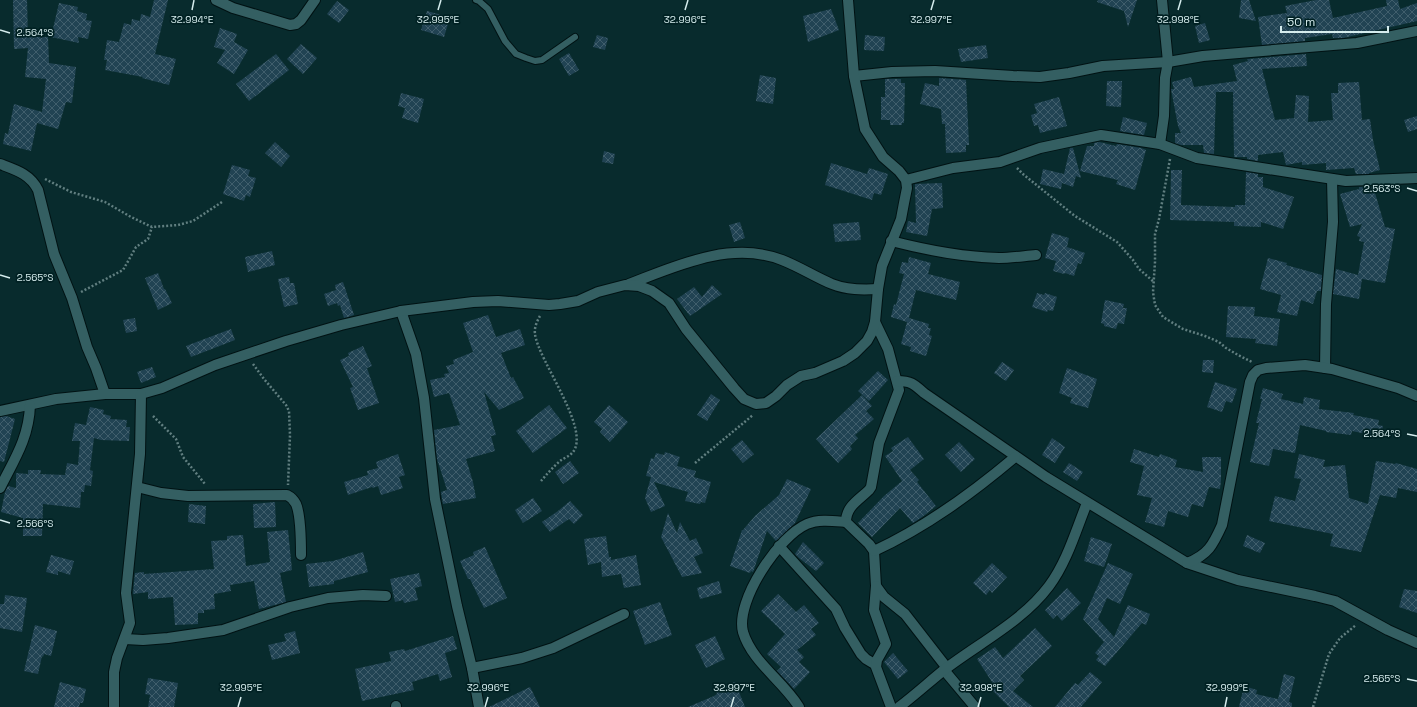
<svg xmlns="http://www.w3.org/2000/svg" width="1417" height="707" font-family="'Space Grotesk',sans-serif">
<style>
.building{fill:url(#building-cross-hatch)}
.lines{fill:none;stroke-linecap:round;stroke-linejoin:round}
.lane-casing{stroke:#001213;stroke-width:8}
.street-casing{stroke:#001213;stroke-width:12}
.path{stroke:#617f80;stroke-width:2.5;stroke-dasharray:2 2;stroke-linecap:butt}
.lane{stroke:#345f62;stroke-width:6}
.street{stroke:#345f62;stroke-width:10}
.ticks{fill:none;stroke:#d5eced;stroke-width:1.5}
.ticks-label{font-size:10px;text-anchor:middle;fill:#d5eced;stroke:#002123;stroke-width:3.5;stroke-linejoin:round;paint-order:stroke}
</style>
<defs>
<pattern id="building-cross-hatch" width="8" height="8" patternUnits="userSpaceOnUse"><rect width="8" height="8" fill="#214353"/><path d="M0 0l8 8M0 8l8-8" fill="none" stroke="#405e6c"/></pattern>
</defs>
<rect width="100%" height="100%" fill="#082b2d"/>
<g class="building">
<path d="M13 0H27L28 37H48L49 63 76 67 72 103 66 102 58 129 37 123 31 151 3 144 5 133 8 134 14 104 42 112 46 79 25 77 28 48 14 49Z"/>
<path d="M154 0H168L155 54 176 59 169 85 142 78 143 77 105 70 107 60H104L107 40 119 42 124 23 131 25 132 19 140 21 141 14 150 17Z"/>
<path d="M1098 0H1137L1128 27 1124 11 1097 2Z"/>
<path d="M1241 0H1249L1256 21 1239 18Z"/>
<path d="M1316 0H1329L1333 18 1387 6 1386 0H1398L1400 9 1417 3V21L1343 38H1333L1332 34 1305 38V41L1262 45 1258 17 1287 13 1285 6Z"/>
<path d="M337 1 349 10 339 23 327 14Z"/>
<path d="M59 3 78 7 77 11 87 14 86 20 92 21 88 39 78 37 79 43 51 37Z"/>
<path d="M831 9 839 30 808 42 803 16Z"/>
<path d="M427 11 449 17 448 24 444 37 421 30Z"/>
<path d="M1205 23 1210 40 1199 43 1195 26Z"/>
<path d="M220 28 237 34 234 42 248 50 234 74 217 63 225 50 214 47Z"/>
<path d="M597 35 608 38 605 50 593 47Z"/>
<path d="M865 35 885 37 884 51 864 50Z"/>
<path d="M301 44 317 58 303 74 287 59Z"/>
<path d="M986 45 988 58 961 62 958 49Z"/>
<path d="M569 53 579 70 569 76 559 59Z"/>
<path d="M276 54 289 70 249 101 236 84Z"/>
<path d="M1306 54 1307 66 1262 69 1275 120 1294 118 1296 95 1309 96 1308 122 1333 120 1331 93H1338V83L1359 82 1362 120 1370 119 1373 140 1380 170 1369 173V174H1356L1354 168 1326 170V163L1302 165V162L1286 165 1283 152 1258 155V161L1247 159V157H1234L1233 92H1216L1214 154 1204 153 1203 145H1181L1175 143V133H1181L1178 126 1171 89H1174L1172 82 1191 77 1194 87 1237 81 1233 65 1248 61 1247 59H1249Z"/>
<path d="M760 75 776 78 773 104 756 101Z"/>
<path d="M939 78 966 80 969 145H966V152L946 153 945 124H942L941 109 920 104 925 83 939 86Z"/>
<path d="M885 79H901V83H905L904 123H902V125H890V120H881V97H885Z"/>
<path d="M1107 81H1122L1121 107 1106 106Z"/>
<path d="M401 93 424 99 418 123 402 118 405 108 398 106Z"/>
<path d="M1059 97 1067 126 1040 133 1038 125 1034 126 1031 115 1037 113 1034 104Z"/>
<path d="M1417 116V129L1408 132 1404 120Z"/>
<path d="M1123 117 1147 123 1144 135 1120 131Z"/>
<path d="M275 142 290 156 281 167 265 153Z"/>
<path d="M1099 142 1116 146 1117 144 1141 148 1146 150 1135 190 1116 184 1118 180 1080 171 1087 146H1094V143Z"/>
<path d="M1070 148H1073L1081 178 1076 176 1073 187 1062 183 1061 189 1040 184 1043 169 1064 174Z"/>
<path d="M604 151 615 154 613 164 602 162Z"/>
<path d="M831 163 867 174 869 168 888 174 881 195 874 193 872 200 825 185Z"/>
<path d="M232 165 250 170 248 176 256 178 250 197 246 195 244 201 223 194Z"/>
<path d="M1171 170H1182L1181 205 1235 207V205H1245L1246 172 1258 174V177H1263V187L1294 197 1283 229 1261 222V227L1234 226V222L1170 220Z"/>
<path d="M942 183 943 208 932 209 927 236 906 232 908 221 916 223 915 184Z"/>
<path d="M1373 186 1385 227 1395 229 1385 283 1362 279 1359 299 1333 294 1336 269 1358 275 1364 242 1359 241 1360 237 1357 236 1362 224 1350 227 1340 194 1359 189V187Z"/>
<path d="M740 222 745 238 734 242 729 225Z"/>
<path d="M859 222 861 240 835 242 833 224Z"/>
<path d="M1052 233 1069 238 1067 247 1085 253 1081 264 1078 263 1074 276 1065 273 1064 274 1053 271 1056 261 1045 258Z"/>
<path d="M272 251 275 265 248 272 245 257Z"/>
<path d="M909 257 931 263 928 274 960 282 956 300 916 290 909 318 929 324 928 328H931L929 335 932 336 926 356 910 351 911 347 901 344 907 322 891 317 894 304 896 305 904 274 899 273 902 262 908 263Z"/>
<path d="M1268 258 1287 263 1286 265 1322 275 1321 291H1317L1313 304 1301 300 1297 316 1277 312 1281 295 1260 289Z"/>
<path d="M158 273 164 289H165L172 303 158 310 145 278Z"/>
<path d="M289 277 290 283H294L298 304 284 307 278 279Z"/>
<path d="M343 282 354 315 344 318 340 305 338 306 337 303 328 306 324 294 336 290 335 285Z"/>
<path d="M712 285 722 294 690 316 677 299 694 287 702 297Z"/>
<path d="M1037 293 1044 295 1045 293 1057 297 1053 311 1048 310 1047 312 1032 307Z"/>
<path d="M1105 300 1124 304 1123 308H1127L1124 324 1118 323 1116 329 1104 326V324L1101 323Z"/>
<path d="M1228 306 1255 307 1254 316 1280 319 1277 346 1255 343 1256 339 1226 337Z"/>
<path d="M488 315 496 337 520 329 525 345 501 353 511 378 513 377 524 398 499 410 484 392 496 435 491 436 495 451 466 459 473 482 476 498 443 504 441 492 447 490 437 459 434 430 460 425 449 393 434 397 430 380 445 377 444 374 449 373 446 366 454 364 453 360 473 352 463 323Z"/>
<path d="M135 318 137 331 126 333 123 320Z"/>
<path d="M231 329 235 340 191 357 186 346Z"/>
<path d="M363 346 372 366 367 368 379 403 358 410 350 388 353 387 340 360 349 356 348 353Z"/>
<path d="M1203 360H1214L1213 373 1202 372Z"/>
<path d="M1002 362 1014 370 1006 381 994 373Z"/>
<path d="M152 367 156 377 141 383 137 372Z"/>
<path d="M1067 368 1097 379 1088 408 1070 403 1072 398 1059 393Z"/>
<path d="M878 371 888 380 869 401 858 391Z"/>
<path d="M1215 382 1237 389 1232 403 1226 401 1222 412 1207 407Z"/>
<path d="M1263 388 1283 394 1281 399 1303 404 1304 397 1320 400 1319 409 1354 413 1353 415 1379 420 1378 425 1383 426 1381 437 1352 431 1351 435 1326 432V431L1300 425 1295 453 1273 449 1269 466 1250 462 1259 423H1256L1262 399H1260Z"/>
<path d="M711 394 720 400 707 421 697 415Z"/>
<path d="M862 395 872 406 866 411 874 419 855 435 858 438 850 446 852 449 838 463 816 439Z"/>
<path d="M549 405 567 428 533 453 516 431Z"/>
<path d="M609 405 628 422 610 442 600 432 602 429 594 422Z"/>
<path d="M90 407 104 410 103 414 111 416 110 419 127 420 126 427H130L129 441 101 440 94 438 90 470 93 471 91 486 85 485 84 492H81L80 508 43 504 42 536H23V518L1 512 5 492 8 486 16 488V473L28 474V470H41L40 474 65 475 67 463 78 465 80 441H72L75 423 86 425Z"/>
<path d="M6 416 15 419 4 462 0 461V417Z"/>
<path d="M908 437 924 459 910 470 919 480 917 482 936 506 922 517 913 523 900 508 872 537 858 523 884 496 902 481 885 456 893 451 891 448Z"/>
<path d="M1052 438 1065 447 1055 463 1042 455Z"/>
<path d="M742 440 754 454 743 463 731 449Z"/>
<path d="M959 442 975 459 961 472 945 455Z"/>
<path d="M1134 449 1159 457 1160 454 1177 460 1175 467 1203 472 1202 457H1221V480L1220 489 1209 487 1203 507 1192 504 1188 517 1168 511 1164 527 1145 522 1152 498 1137 495 1144 466 1130 462Z"/>
<path d="M665 452 680 457 677 466 696 471 694 477 711 482 705 503 701 502 700 504 685 501 688 492 654 482 665 506 651 512 645 498 651 477 646 476 651 458 654 459 656 453 664 455Z"/>
<path d="M398 454 405 475 399 477 403 488 381 495 378 486 373 488 372 487 348 495 344 482 368 475 367 471 378 468 376 462Z"/>
<path d="M1299 454 1325 460 1323 467 1345 465 1349 498 1368 504 1376 461 1395 464 1396 463 1417 469V492L1398 488 1396 498 1380 495 1361 552 1330 546 1333 534 1269 521 1275 496 1295 501 1301 479 1294 478Z"/>
<path d="M570 461 579 473 563 484 555 472Z"/>
<path d="M1069 463 1083 472 1077 481 1063 472Z"/>
<path d="M787 479 811 489 795 523 776 541 767 531 753 572 751 571 750 573 730 566 742 530H743L755 516 779 495Z"/>
<path d="M533 498 542 511 523 523 515 510Z"/>
<path d="M570 501 583 515 574 524 569 519 550 532 542 522 558 511Z"/>
<path d="M275 502 276 527 254 528 253 504Z"/>
<path d="M189 504 206 506 205 524 188 522Z"/>
<path d="M668 513 677 533 680 522 690 541 696 538 703 553 694 557 702 573 682 577 661 537Z"/>
<path d="M288 530 292 570 280 573 286 602 259 609 254 581 230 585 231 591 214 594 215 609 204 610V613H198V624L175 625 173 597 148 599V592L133 594 135 573 144 572V574L214 569 211 541 227 540V536L243 535 246 566 270 562 267 532Z"/>
<path d="M1247 535 1265 543 1260 553 1243 546Z"/>
<path d="M606 536 609 557H611V560L636 555 641 585 624 588 621 574 602 577 601 562 588 565 584 539Z"/>
<path d="M1091 537 1112 544 1104 567 1084 561Z"/>
<path d="M803 542 824 563 816 571 799 558 795 554Z"/>
<path d="M485 547 507 598 484 608 470 579H468L460 561 474 555 473 552Z"/>
<path d="M363 552 368 572 334 581V584L309 587 306 564 333 561Z"/>
<path d="M51 555 74 561 70 575 58 571V575L46 572Z"/>
<path d="M992 563 1007 577 992 593 990 590 986 595 973 583Z"/>
<path d="M1108 563 1133 574 1120 604 1107 598 1098 619 1114 637 1128 605 1150 614 1146 625 1142 623 1105 666 1096 660 1099 656 1095 653 1104 642 1083 619Z"/>
<path d="M419 573 422 586 415 588 418 600 404 603 403 600 395 602 390 579Z"/>
<path d="M719 581 722 593 700 599 697 588Z"/>
<path d="M1067 588 1081 603 1062 621 1057 615 1053 619 1045 610Z"/>
<path d="M1404 589 1417 591V613L1399 607Z"/>
<path d="M778 594 796 612 804 605 819 623 811 629 816 635 797 650 804 657 799 662 810 672 794 689 777 671 781 667 767 654 785 634 761 611Z"/>
<path d="M5 595 27 598 22 632 0 628V604H4Z"/>
<path d="M660 602 672 635 645 645 633 611Z"/>
<path d="M35 625 57 631 51 656 44 654 43 657 42 656 38 674 24 671Z"/>
<path d="M1035 628 1052 646 1020 676 1024 680 1013 691 1033 707H1009L990 688 994 685 977 659 995 647 1003 658Z"/>
<path d="M295 631 300 653 272 660 268 645 286 641 284 634Z"/>
<path d="M453 636 457 649 445 653 452 677 440 681 438 674 412 682 414 690 362 701 355 669 391 661 389 652 404 649 405 651Z"/>
<path d="M715 636 725 659 706 668 695 645Z"/>
<path d="M893 653 908 671 898 679 884 662Z"/>
<path d="M1090 672 1102 682 1081 707H1055L1075 683 1078 685Z"/>
<path d="M1284 674 1295 677 1289 702 1292 703V707H1239L1244 686 1257 690 1256 694 1278 699Z"/>
<path d="M148 678 178 683 174 707H148L150 695 145 694Z"/>
<path d="M60 682 86 689 83 703H80L79 707H54Z"/>
<path d="M735 682 745 707H688L714 696 717 694 715 690Z"/>
<path d="M530 687 540 707H489Z"/>
</g>
<g class="lines">
<g class="lane-casing">
<path id="lane" d="M476 0 479 1 488 9 505 41 516 54 526 58 535 61 542 60 575 37"/>
</g>
<g class="street-casing">
<g id="street">
<path d="M216 0 233 8 290 25 296 24 301 20 315 0"/>
<path d="M854 76 892 72 935 71 1013 76 1040 77 1069 73 1103 66 1168 62 1203 56 1357 43 1417 31"/>
<path d="M1160 144 1164 116 1165 78 1168 62 1162 0"/>
<path d="M0 164C16 170 30 174 38 190L54 254 72 298 87 347 96 368 105 394"/>
<path d="M906 180 953 168 1000 162 1040 148 1101 135 1160 144 1197 158 1346 181 1417 178"/>
<path d="M891 241C926 250 962 257 999 258 1011 258 1024 256 1036 255"/>
<path d="M629 284C676 266 731 240 782 260 800 267 815 277 832 284 847 290 862 290 878 289"/>
<path d="M401 311 416 354 424 398 435 499 457 606 472 668 479 707"/>
<path d="M875 322 888 349 899 390 879 443 871 487 869 490C859 500 846 506 846 522L869 544 874 551 876 586 884 597 905 614 947 668"/>
<path d="M1325 368 1326 304 1333 222 1332 179"/>
<path d="M897 381C911 381 914 384 924 393L1046 477 1187 563 1238 580 1315 596 1335 601 1388 630 1417 643"/>
<path d="M0 411 56 399 105 394H141L162 388 215 365 286 341 341 325 401 311 473 302 498 301 549 305 560 304 578 301 598 292 625 285 639 286 652 291 669 303 686 329 734 388 744 399 756 404 766 403 776 396 787 385 801 376 815 373 843 361 855 353 867 341 872 332 875 322 878 289 882 266 901 219 904 203 907 188 906 180 899 171 883 157 865 129 854 76 848 0"/>
<path d="M137 487 161 493 188 496 287 495C291 497 294 500 296 504 301 516 301 542 301 555"/>
<path d="M0 488C14 460 29 438 30 405"/>
<path d="M779 546 836 609 845 628 861 654 866 659 876 665"/>
<path d="M874 551C926 527 971 494 1015 457"/>
<path d="M1187 563C1208 555 1213 545 1222 525L1250 382 1253 375 1258 370 1266 368 1305 365 1332 369 1398 388 1417 396"/>
<path d="M876 586 874 610 886 644 877 660 876 667 891 707"/>
<path d="M125 639 143 640 168 638 223 630 290 607 328 598 363 595 386 596"/>
<path d="M472 668 522 658 553 648 624 614"/>
<path d="M944 670 975 707"/>
<path d="M396 706V707"/>
<path d="M114 707V672L117 658 130 623 126 593 140 454 141 394"/>
<path d="M799 707C783 681 752 662 743 632 735 601 779 536 807 524 819 519 833 521 846 522"/>
<path d="M899 707C915 695 929 682 944 670 979 643 1022 622 1049 586 1067 562 1076 530 1087 503"/>
</g>
</g>
<g class="path">
<path d="M1170 159 1159 219 1155 234V262L1153 292 1155 305 1163 317 1183 329 1205 336 1219 342 1226 348 1238 355 1252 362"/>
<path d="M1017 168 1024 175 1075 216 1117 242 1133 260 1139 269 1154 282"/>
<path d="M45 179 71 192 105 202 131 217 152 227 178 225 193 221 222 202"/>
<path d="M81 292 123 270 136 247 148 239 152 227"/>
<path d="M540 316C537 321 534 328 535 334 538 360 591 429 573 452 570 456 564 458 560 461 553 467 547 474 541 481"/>
<path d="M253 364 264 379 286 405 289 411 290 435 288 485"/>
<path d="M153 416 176 439 183 457 205 484"/>
<path d="M695 463 753 415"/>
<path d="M1313 707 1329 654 1340 638 1356 625"/>
</g>
<use href="#lane" class="lane"/>
<use href="#street" class="street"/>
</g>
<path class="ticks" d="M192 10 194 0M438 10 441 0M685 10 688 0M931 10 934 0M1178 10 1181 0M0 30 10 33M1407 188 1417 191M0 275 10 278M1407 434 1417 436M0 520 10 523M1407 679 1417 681M238 707 241 697M485 707 488 697M731 707 734 697M978 707 981 697M1225 707 1227 697"/>
<g class="ticks-label">
<text x="192" y="23">32.994°E</text>
<text x="438" y="23">32.995°E</text>
<text x="685" y="23">32.996°E</text>
<text x="931" y="23">32.997°E</text>
<text x="1178" y="23">32.998°E</text>
<text x="35" y="36">2.564°S</text>
<text x="1382" y="192">2.563°S</text>
<text x="35" y="281">2.565°S</text>
<text x="1382" y="437">2.564°S</text>
<text x="35" y="527">2.566°S</text>
<text x="1382" y="682">2.565°S</text>
<text x="241" y="691">32.995°E</text>
<text x="488" y="691">32.996°E</text>
<text x="734" y="691">32.997°E</text>
<text x="981" y="691">32.998°E</text>
<text x="1227" y="691">32.999°E</text>
</g>
<path d="M1281 26v6h107v-6" fill="none" stroke="#d5eced" stroke-width="2"/>
<text x="1287" y="26" font-size="12" fill="#d5eced" stroke="#002123" stroke-width="3" paint-order="stroke">50 m</text>
</svg>
